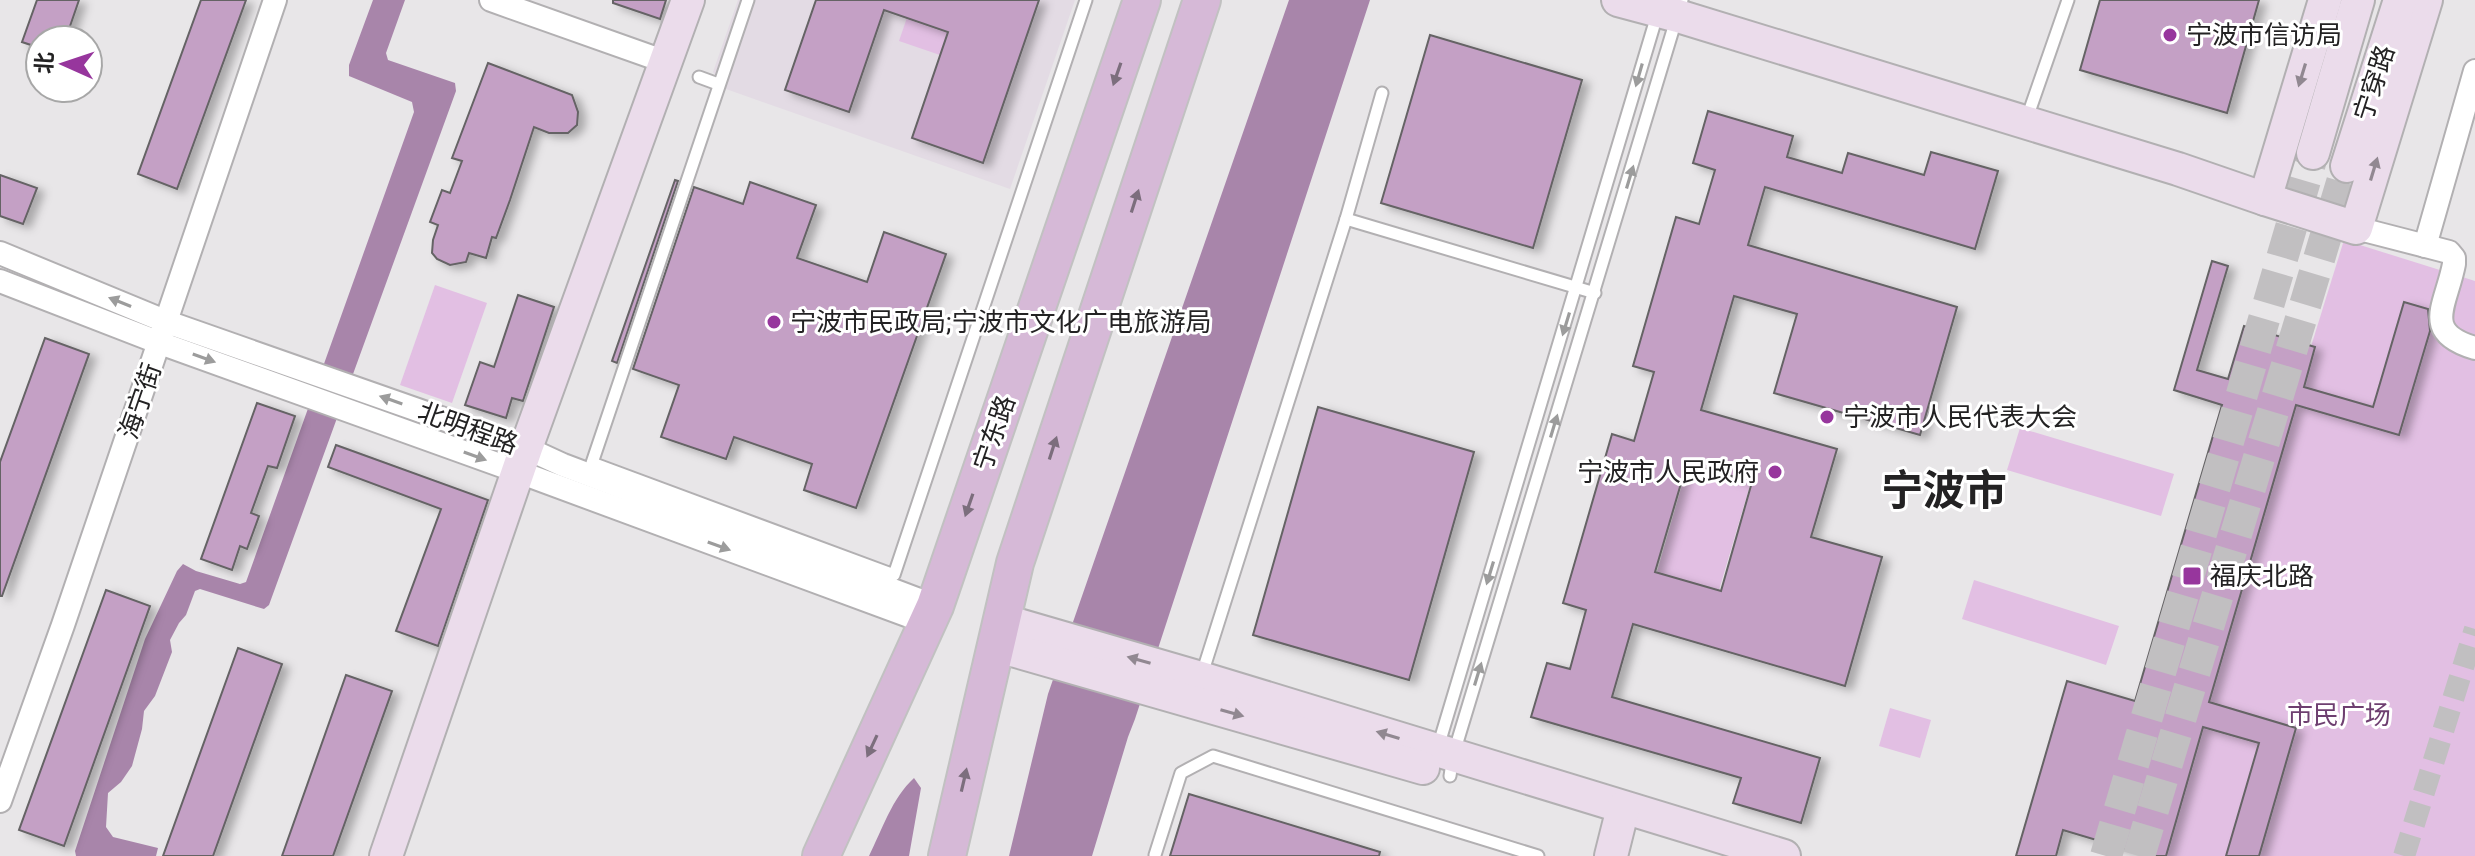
<svg xmlns="http://www.w3.org/2000/svg" width="2475" height="856" font-family="Roboto,'Noto Sans SC',sans-serif">
<style>
.built{fill:#e3dbe4}
.green{fill:#e2bfe3}
.water{fill:#a885aa}
.building{fill:#c4a0c5;stroke:#656365;stroke-width:2;fill-rule:evenodd;filter:url(#shadow)}
.lines{fill:none;stroke-linecap:round;stroke-linejoin:round}
.street-tunnel{stroke:#c1bfc1;stroke-width:22;stroke-dasharray:22 11;stroke-linecap:butt}
.secondary-tunnel{stroke:#c1bfc1;stroke-width:32;stroke-dasharray:32 16;stroke-linecap:butt}
.lane-casing{stroke:#b2b0b2;stroke-width:15}
.street-casing{stroke:#b2b0b2;stroke-width:26}
.secondary-casing{stroke:#b2b0b2;stroke-width:36}
.primary-casing{stroke:#c1c1c1;stroke-width:40}
.lane{stroke:#fff;stroke-width:11}
.street{stroke:#fff;stroke-width:22}
.secondary{stroke:#ebdceb;stroke-width:32}
.primary{stroke:#d6b9d7;stroke-width:36}
.oneway{fill:#7c6e7d}
.oneway2{fill:#9c9c9c}
.oneway3{fill:#918891}
.poi-dot{fill:#97369d;stroke:#fff;stroke-width:3}
.labels{text-anchor:middle;dominant-baseline:central;stroke-width:6;stroke-linejoin:round;paint-order:stroke}
.poi-label{font-size:26px;fill:#232223;stroke:#fff;text-anchor:start}
.street-label{font-size:26px;fill:#232223;stroke:#fff}
.park-label{font-size:26px;fill:#6e3f70;stroke:#fff}
.town-label{font-size:42px;font-weight:bold;fill:#232223;stroke:#fff}
</style>
<defs>
<filter id="shadow"><feDropShadow dx="7" dy="4" stdDeviation="4" flood-color="#0004"/></filter>
</defs>
<rect width="100%" height="100%" fill="#e8e6e8"/>
<path class="built" d="M738 0H1075L1010 189 726 89 713 72Z"/>
<g class="green">
<path d="M913 0H997L975 67 899 41Z"/>
<path d="M2344 240 2475 281V856H2153Z"/>
<path d="M435 285 487 303 452 403 400 385Z"/>
<path d="M2020 428 2174 474 2161 516 2007 470Z"/>
<path d="M1688 464 1751 482 1719 590 1657 572Z"/>
<path d="M1974 580 2119 626 2106 665 1962 619Z"/>
<path d="M1890 708 1931 720 1920 758 1879 746Z"/>
</g>
<g class="water">
<path d="M373 0H405L386 53 388 60 455 83 456 91 269 605 264 609 200 589 195 591 186 615 179 623 170 640 172 652 155 696 144 711 142 729 132 766 121 782 108 793 106 827 113 837 158 848 156 856H76L75 851 145 639 177 571 183 564 196 571 240 584 246 582 414 112 412 102 349 76V65Z"/>
<path d="M1289 0H1370L1135 719 1128 737 1092 856H1009L1048 694Z"/>
<path d="M914 778 921 788 909 856H869C882 830 892 798 914 778Z"/>
</g>
<g class="building">
<path d="M37 0H79L68 32 61 29 57 40H40V48L22 42Z"/>
<path d="M201 0H246L177 189 138 174Z"/>
<path d="M613 0H666L660 19 613 3Z"/>
<path d="M816 0H1039L983 163 912 138 948 32 884 10 849 112 785 90Z"/>
<path d="M2100 0H2259L2227 113 2080 70Z"/>
<path d="M1430 35 1582 80 1533 248 1381 203Z"/>
<path d="M488 63 572 95 578 112 577 125 568 133H549L534 127 510 200 496 238 492 237 486 258 469 253 466 262 450 265 437 259 432 253 433 240 438 225 430 222 442 190 450 193 462 161 452 158Z"/>
<path d="M1708 111 1793 136 1787 157 1842 173 1848 153 1924 175 1931 152 1998 171 1975 249 1765 187 1748 245 1957 307 1920 435 1774 393 1797 314 1734 296 1701 410 1837 449 1811 537 1882 557 1845 686 1633 624 1612 697 1820 758 1801 823 1733 803 1741 778 1531 717 1547 663 1570 669 1586 610 1563 603 1612 434 1634 441 1654 372 1633 366 1676 217 1699 224 1715 170 1693 163ZM1687 463 1752 482 1721 591 1655 572Z"/>
<path d="M0 175 37 188 23 224 0 216Z"/>
<path d="M675 180 678 181 617 363 612 361Z"/>
<path d="M750 182 816 205 797 258 867 282 884 232 946 254 856 508 804 490 812 464 734 437 726 459 661 437 679 385 633 369 694 187 743 204Z"/>
<path d="M2212 261 2228 266 2197 370 2228 379 2244 326 2315 347 2304 387 2373 407 2404 302 2428 309 2430 331 2399 435 2296 405 2209 702 2296 728 2259 856H2226L2259 743 2203 727 2166 856H2150L2063 830 2056 856H2016L2067 681 2135 701 2222 405 2174 390Z"/>
<path d="M518 295 554 307 523 401 512 398 506 418 465 405 480 362 494 367Z"/>
<path d="M45 338 89 354 2 596H0V462Z"/>
<path d="M257 403 295 416 277 468 268 466 251 513 259 516 247 549 240 546 232 570 201 559Z"/>
<path d="M1318 407 1474 452 1409 680 1253 635Z"/>
<path d="M336 445 488 500 438 646 396 631 441 509 328 467Z"/>
<path d="M106 590 150 606 64 846 19 830Z"/>
<path d="M238 648 282 664 213 856H163Z"/>
<path d="M346 675 392 691 333 856H282Z"/>
<path d="M1189 794 1380 852 1379 856H1170Z"/>
</g>
<g class="lines">
<path class="street-tunnel" d="M2404 856 2475 629"/>
<g class="secondary-tunnel">
<path d="M2106 856 2313 153"/>
<path d="M2139 856 2347 166"/>
</g>
<g class="lane-casing">
<g id="lane">
<path d="M748 0 592 463 894 575 1086 0"/>
<path d="M699 77 718 84"/>
<path d="M2027 118 2068 0"/>
<path d="M1346 219 1595 293"/>
<path d="M1202 674 1346 219 1382 93"/>
<path d="M1438 747 1658 12"/>
<path d="M1450 776 1453 756 1682 0"/>
<path d="M1155 855 1181 773 1213 756 1538 856"/>
</g>
</g>
<g class="street-casing">
<g id="street">
<path d="M491 0 666 62"/>
<path d="M2356 228 2449 252 2454 258V264C2446 306 2421 332 2475 348"/>
<path d="M2425 246 2475 71"/>
<path d="M0 253 167 322 526 448 563 465 935 606"/>
<path d="M0 281 160 343 519 472 928 623"/>
<path d="M0 801 63 625 275 0"/>
</g>
</g>
<g class="secondary-casing">
<g id="secondary">
<path d="M1618 0 1678 16 2178 169 2265 199"/>
<path d="M2325 0 2265 199 2356 228 2426 0"/>
<path d="M2313 153 2358 0"/>
<path d="M2347 166 2400 0"/>
<path d="M1001 620 1201 678 1784 856"/>
<path d="M995 645 1423 768"/>
<path d="M386 856 526 448 688 0"/>
<path d="M1611 856 1623 808"/>
</g>
</g>
<g class="primary-casing">
<g id="primary">
<path d="M821 856 935 606 1142 0"/>
<path d="M947 856 1015 563 1202 0"/>
</g>
</g>
<use href="#lane" class="lane"/>
<use href="#street" class="street"/>
<use href="#secondary" class="secondary"/>
<use href="#primary" class="primary"/>
</g>
<defs><path id="oneway-solid" d="M-6-.8H1V-3.2L6.5 0L1 3.2V.8H-6Z" transform="scale(2)"/></defs>
<g class="oneway">
<use href="#oneway-solid" transform="translate(1117 74) rotate(109)"/>
<use href="#oneway-solid" transform="translate(1135 201) rotate(-72)"/>
<use href="#oneway-solid" transform="translate(1053 448) rotate(-72)"/>
<use href="#oneway-solid" transform="translate(969 505) rotate(109)"/>
<use href="#oneway-solid" transform="translate(872 746) rotate(115)"/>
<use href="#oneway-solid" transform="translate(964 780) rotate(-77)"/>
</g>
<g class="oneway2">
<use href="#oneway-solid" transform="translate(1639 75) rotate(106)"/>
<use href="#oneway-solid" transform="translate(1630 177) rotate(-73)"/>
<use href="#oneway-solid" transform="translate(120 302) rotate(-158)"/>
<use href="#oneway-solid" transform="translate(1566 324) rotate(107)"/>
<use href="#oneway-solid" transform="translate(204 358) rotate(20)"/>
<use href="#oneway-solid" transform="translate(391 400) rotate(-161)"/>
<use href="#oneway-solid" transform="translate(1554 426) rotate(-73)"/>
<use href="#oneway-solid" transform="translate(475 456) rotate(20)"/>
<use href="#oneway-solid" transform="translate(719 546) rotate(20)"/>
<use href="#oneway-solid" transform="translate(1490 573) rotate(107)"/>
<use href="#oneway-solid" transform="translate(1478 674) rotate(-73)"/>
</g>
<g class="oneway3">
<use href="#oneway-solid" transform="translate(2302 75) rotate(107)"/>
<use href="#oneway-solid" transform="translate(2374 169) rotate(-73)"/>
<use href="#oneway-solid" transform="translate(1139 660) rotate(-164)"/>
<use href="#oneway-solid" transform="translate(1232 713) rotate(16)"/>
<use href="#oneway-solid" transform="translate(1388 735) rotate(-163)"/>
</g>
<g class="poi-dot">
<circle cx="2170" cy="35" r="8"/>
<circle cx="774" cy="322" r="8"/>
<circle cx="1827" cy="417" r="8"/>
<circle cx="1775" cy="472" r="8"/>
<rect x="2182" y="566" width="20" height="20" rx="4"/>
</g>
<g class="labels">
<g class="poi-label">
<text x="2186" y="35">宁波市信访局</text>
<text x="790" y="322">宁波市民政局;宁波市文化广电旅游局</text>
<text x="1843" y="417">宁波市人民代表大会</text>
<text x="1759" y="472" text-anchor="end">宁波市人民政府</text>
<text x="2210" y="576">福庆北路</text>
</g>
<g class="street-label">
<text transform="translate(2374 83) rotate(-72)">宁穿路</text>
<text transform="translate(140 401) rotate(-71)">海宁街</text>
<text transform="translate(468 428) rotate(20)">北明程路</text>
<text transform="translate(994 433) rotate(-71)">宁东路</text>
</g>
<g class="park-label">
<text x="2339" y="715">市民广场</text>
</g>
<g class="town-label">
<text x="1944" y="490">宁波市</text>
</g>
</g>
<g transform="translate(64 64) rotate(273)"><circle r="38" fill="#ffffff" stroke="#a7a7a7" stroke-width="2"/>
<path d="M0-6L14 30L0 20L-14 30Z" fill="#97369d"/>
<text y="-12" font-size="22" font-weight="bold" text-anchor="middle" fill="#232223">北</text>
</g>
</svg>
